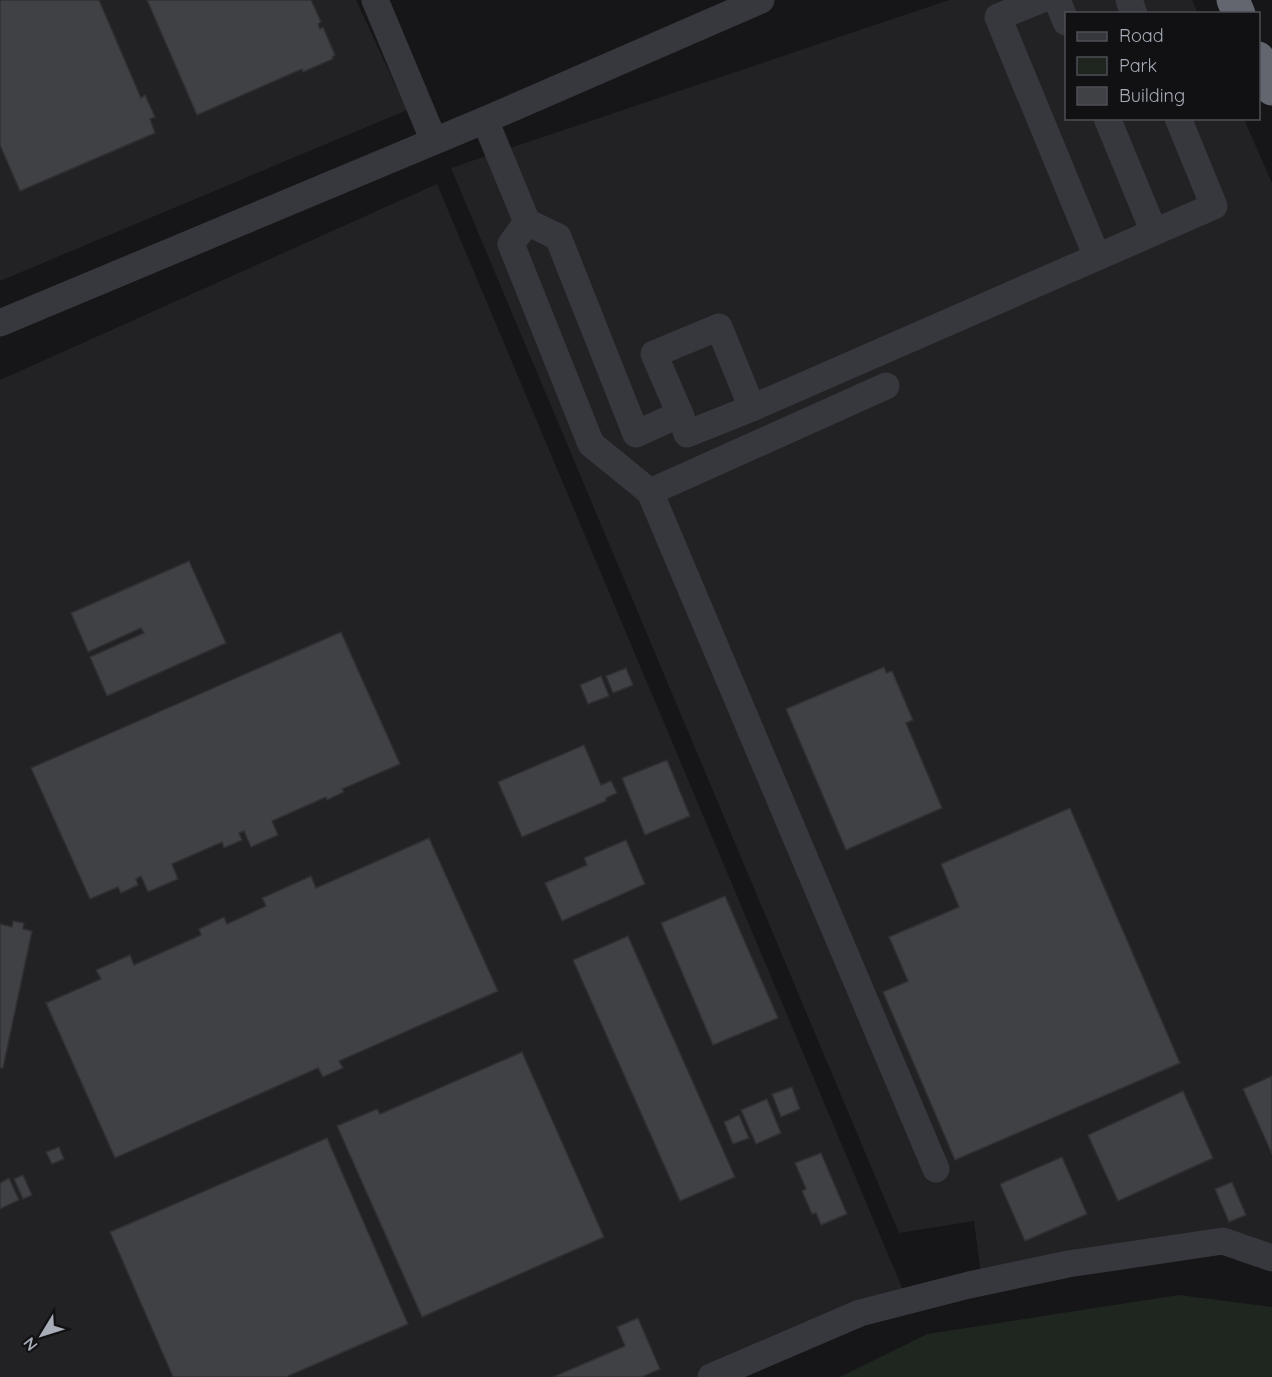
<svg xmlns="http://www.w3.org/2000/svg" width="1272" height="1377" font-family="Quicksand,sans-serif">
<style>
.built{fill:#222225}
.green{fill:#1e261f}
.building{fill:#404145;stroke:#303034;stroke-width:1.5}
.lines{fill:none;stroke-linecap:round;stroke-linejoin:round}
.minor{stroke:#37383d;stroke-width:27}
.highway{stroke:#63666e;stroke-width:33}
</style>
<rect width="100%" height="100%" fill="#161618"/>
<g class="built">
<path d="M0 0H356L407 110 0 281Z"/>
<path d="M949 0H1192L1198 13 1066 14V118L1244 119 1272 183V1268L1223 1250 983 1290 974 1221 899 1233 451 168Z"/>
<path d="M437 184 906 1297 743 1377H0V380Z"/>
</g>
<path class="green" d="M1179 1295 1272 1307V1377H840L927 1334Z"/>
<g class="building">
<path d="M0 0H99L141 98 145 95 155 117 150 119 155 133 20 191 0 145Z"/>
<path d="M147 0H311L321 22 318 24 320 29 323 27 335 55 332 57 333 59 303 72 302 69 197 115Z"/>
<path d="M189 561 226 643 107 696 90 657 144 633 141 628 88 652 71 613Z"/>
<path d="M341 632 400 764 342 789 344 792 327 800 326 797 272 821 278 835 251 847 244 831 239 833 242 840 224 848 222 842 172 864 178 879 148 892 141 876 136 879 138 885 121 893 118 887 90 899 31 768Z"/>
<path d="M884 667 886 673 892 671 913 720 906 723 942 808 846 850 786 709Z"/>
<path d="M626 668 633 685 613 693 606 676Z"/>
<path d="M601 676 609 696 588 704 580 685Z"/>
<path d="M584 745 601 785 611 781 617 793 606 798V801L522 837 498 782Z"/>
<path d="M667 760 690 816 645 835 622 778Z"/>
<path d="M1070 808 1180 1063 955 1160 883 992 908 981 889 937 959 907 941 864Z"/>
<path d="M429 838 498 991 339 1061 343 1068 323 1077 318 1068 115 1158 46 1003 101 979 96 970 130 955 134 965 201 935 199 929 224 917 227 924 266 906 262 898 311 876 316 888Z"/>
<path d="M626 840 645 884 562 921 545 883 587 865 584 858Z"/>
<path d="M725 896 778 1018 713 1045 661 923Z"/>
<path d="M13 921 24 923 23 929 32 931 3 1068H0V924L12 927Z"/>
<path d="M628 936 735 1177 680 1201 573 960Z"/>
<path d="M522 1052 604 1237 422 1317 337 1126 377 1109 380 1114Z"/>
<path d="M1272 1076V1154L1243 1089Z"/>
<path d="M792 1087 800 1109 781 1117 772 1094Z"/>
<path d="M1183 1091 1213 1158 1118 1201 1088 1135Z"/>
<path d="M767 1099 781 1133 756 1144 741 1110Z"/>
<path d="M739 1115 749 1138 733 1144 724 1122Z"/>
<path d="M327 1138 408 1324 286 1377H173L110 1232Z"/>
<path d="M59 1147 64 1159 52 1164 46 1152Z"/>
<path d="M821 1153 847 1214 821 1225 816 1213 812 1214 802 1191 806 1189 795 1163Z"/>
<path d="M1062 1157 1087 1214 1025 1241 1000 1184Z"/>
<path d="M23 1175 32 1195 23 1199 14 1179Z"/>
<path d="M9 1178 19 1200 0 1209V1183Z"/>
<path d="M1232 1182 1246 1215 1229 1222 1215 1189Z"/>
<path d="M638 1318 660 1369 642 1377H553L625 1346 617 1327Z"/>
</g>
<g class="lines">
<g class="minor">
<path d="M375 0 434 141"/>
<path d="M1040 0 998 17 1097 257"/>
<path d="M1057 0 1066 22"/>
<path d="M1129 0 1134 14"/>
<path d="M1107 118 1154 232"/>
<path d="M485 120 527 222 511 244 591 444 650 492 936 1169"/>
<path d="M527 222 558 237 636 434 680 414 654 354 719 327 752 408 687 434 680 414"/>
<path d="M0 323 485 120 761 0"/>
<path d="M752 408 1214 206 1178 118"/>
<path d="M650 492 886 386"/>
<path d="M711 1377 860 1313 969 1285 1068 1264 1223 1241 1272 1258"/>
</g>
<g class="highway">
<path d="M1233 0 1239 14"/>
<path d="M1258 58 1272 89"/>
</g>
</g>
<rect x="1065" y="12" width="195" height="108" fill="#111113" stroke="#4d4f55" stroke-width="1.5"/>
<rect x="1077" y="32" width="30" height="9" fill="#37383d" stroke="#4d4f55" stroke-width="1.5"/>
<text x="1119" y="42" font-size="18" fill="#a8adb8">Road</text>
<rect x="1077" y="57" width="30" height="18" fill="#1e261f" stroke="#4d4f55" stroke-width="1.5"/>
<text x="1119" y="72" font-size="18" fill="#a8adb8">Park</text>
<rect x="1077" y="87" width="30" height="18" fill="#404145" stroke="#4d4f55" stroke-width="1.5"/>
<text x="1119" y="102" font-size="18" fill="#a8adb8">Building</text>
<g transform="translate(42 1335) rotate(232)" stroke="#111113" stroke-width="4.5" paint-order="stroke">
<path d="M0-4.5L10 22L0 15L-10 22Z" fill="#a8adb8"/>
<text y="-9" font-size="16" font-weight="bold" text-anchor="middle" fill="#a8adb8">N</text>
</g>
</svg>
